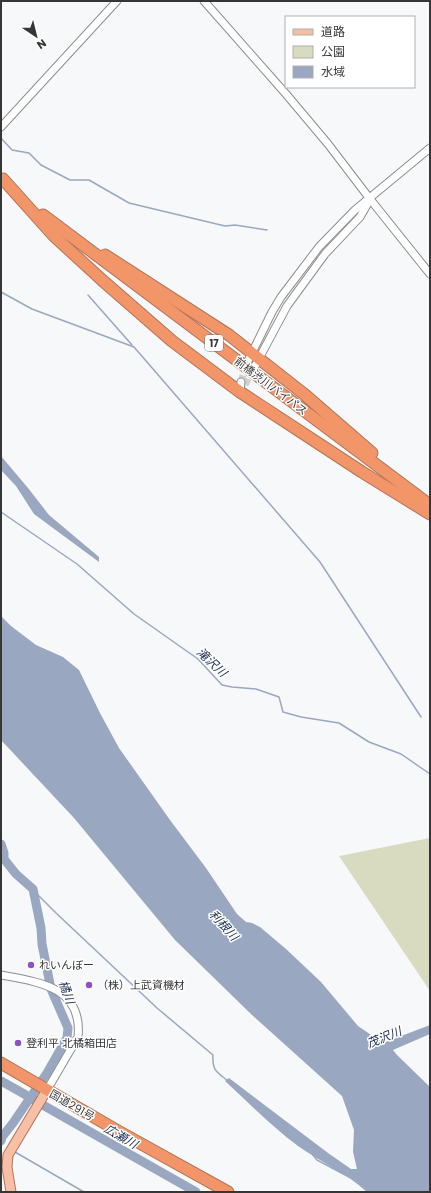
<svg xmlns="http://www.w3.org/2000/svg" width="431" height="1193" font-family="Poppins,'Noto Sans JP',sans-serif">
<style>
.green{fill:#d8dbbf}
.water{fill:#99a7c1}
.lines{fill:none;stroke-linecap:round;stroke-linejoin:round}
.stream{stroke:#99a7c1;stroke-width:1.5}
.river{stroke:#99a7c1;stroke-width:9}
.minor-tunnel{stroke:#d0d1d2;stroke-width:7;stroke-dasharray:7 3.5;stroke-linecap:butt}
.minor-casing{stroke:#8c8d8e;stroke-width:9}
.major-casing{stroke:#b07458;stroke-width:11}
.highway-casing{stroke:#b07458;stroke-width:13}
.minor{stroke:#fff;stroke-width:7}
.major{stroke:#f7bfa5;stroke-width:9}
.highway{stroke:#f29569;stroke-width:11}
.poi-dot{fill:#8e52c8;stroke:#fff;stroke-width:1.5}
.labels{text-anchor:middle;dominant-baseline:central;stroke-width:3;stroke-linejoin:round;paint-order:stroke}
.shield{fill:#fff;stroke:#727273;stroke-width:1}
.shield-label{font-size:10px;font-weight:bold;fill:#363637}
.street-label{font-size:11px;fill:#363637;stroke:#fff}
.poi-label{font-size:11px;fill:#363637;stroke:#fff;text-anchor:start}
.water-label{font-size:12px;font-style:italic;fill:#182b50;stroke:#fff}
</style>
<rect width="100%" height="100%" fill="#f7f8f9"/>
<path class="green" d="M430 838V991L339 856Z"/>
<g class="water">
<path d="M1 456 28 488 49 515 99 557V562L34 514 16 486 1 470Z"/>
<path d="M1 616 11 626 36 645 63 657 79 670 100 713 119 748 170 820 206 868 237 914 246 922 252 923 260 927 286 949 321 982 358 1026 383 1043 430 1025V1034L393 1050 397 1055 430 1087V1192H367C345 1172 322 1163 298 1146 272 1127 249 1103 225 1081L229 1078 328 1153 351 1169H357L353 1152 354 1130 342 1096 252 1015 175 940 74 818 1 740Z"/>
</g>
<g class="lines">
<g class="stream">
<path d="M1 138 12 150 29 153 41 165 70 180H89L129 203 225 226 235 225 267 230"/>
<path d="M1 292 32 309 134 347 320 562 421 717"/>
<path d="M88 295 132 345"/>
<path d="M1 512 77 564 134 614 198 659 222 685 232 687 256 689 279 697 283 712 301 717 339 723 369 742 401 754 430 774"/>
<path d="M31 888 56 913 157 1008 213 1055C212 1071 217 1072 228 1081"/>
<path d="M15 1152 84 1192"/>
<path d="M312 1154 317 1160 349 1177"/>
</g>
<g class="river">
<path d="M1 844 4 853V859L16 874 33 889 41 928 42 944 51 989 68 1028 67 1038 47 1073 13 1123 2 1137 1 1141"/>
<path d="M1 1081 26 1095"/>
<path d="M34 1100 196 1192"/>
</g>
<g class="minor-tunnel">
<path d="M241 382 247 363"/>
<path d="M245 385 253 369"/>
</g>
<g class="minor-casing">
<g id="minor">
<path d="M204 1 286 94 328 144 370 199 430 274"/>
<path d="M1 127 117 1"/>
<path d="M248 361 272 312 281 297 319 247 355 210 430 148"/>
<path d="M255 366 287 306 325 254 360 217 368 203"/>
<path d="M240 392 241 382"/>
<path d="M1 975C39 982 83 987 78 1037L47 1090"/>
</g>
</g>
<g class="major-casing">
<path id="major" d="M11 1192 7 1167 8 1155 47 1090"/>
</g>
<g class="highway-casing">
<g id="highway">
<path d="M3 179 54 236 102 280 172 341 240 392 362 472 430 514"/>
<path d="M43 215 430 505"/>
<path d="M105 255 229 335 304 394 372 453"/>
<path d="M1 1063 118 1131 228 1192"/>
</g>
</g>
<use href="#minor" class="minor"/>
<use href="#major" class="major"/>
<use href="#highway" class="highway"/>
</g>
<g class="poi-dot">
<circle cx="31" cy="965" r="4"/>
<circle cx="89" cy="985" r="4"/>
<circle cx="18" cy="1043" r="4"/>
</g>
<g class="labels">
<rect class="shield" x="205" y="335" width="18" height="16" rx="3"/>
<g class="shield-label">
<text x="214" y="343">17</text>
</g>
<g class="street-label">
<text transform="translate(271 386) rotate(37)">前橋渋川バイパス</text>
<text transform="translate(72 1105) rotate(30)">国道291号</text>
</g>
<g class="poi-label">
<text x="39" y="965">れいんぼー</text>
<text x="97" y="985">（株）上武資機材</text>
<text x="26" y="1043">登利平 北橘箱田店</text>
</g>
<g class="water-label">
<text transform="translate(212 662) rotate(43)">滝沢川</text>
<text transform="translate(224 925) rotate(48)">利根川</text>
<text transform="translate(67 992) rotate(70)">橘川</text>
<text transform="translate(384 1037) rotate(-22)">茂沢川</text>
<text transform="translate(121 1136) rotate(30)">広瀬川</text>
</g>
</g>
<rect width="431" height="1193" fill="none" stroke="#363637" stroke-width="4"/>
<rect x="285" y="16" width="130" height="72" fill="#ffffff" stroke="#afafaf"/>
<rect x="293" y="29" width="20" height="6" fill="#f7bfa5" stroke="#afafaf"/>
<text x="321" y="36" font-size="12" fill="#363637">道路</text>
<rect x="293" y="46" width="20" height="12" fill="#d8dbbf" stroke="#afafaf"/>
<text x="321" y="56" font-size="12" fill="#363637">公園</text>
<rect x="293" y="66" width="20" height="12" fill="#99a7c1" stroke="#afafaf"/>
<text x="321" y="76" font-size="12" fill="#363637">水域</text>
<g transform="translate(36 36) rotate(145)" stroke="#ffffff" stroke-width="3" paint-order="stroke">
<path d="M0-3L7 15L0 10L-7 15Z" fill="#363637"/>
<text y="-6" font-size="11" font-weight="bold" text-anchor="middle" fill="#363637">N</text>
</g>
</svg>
